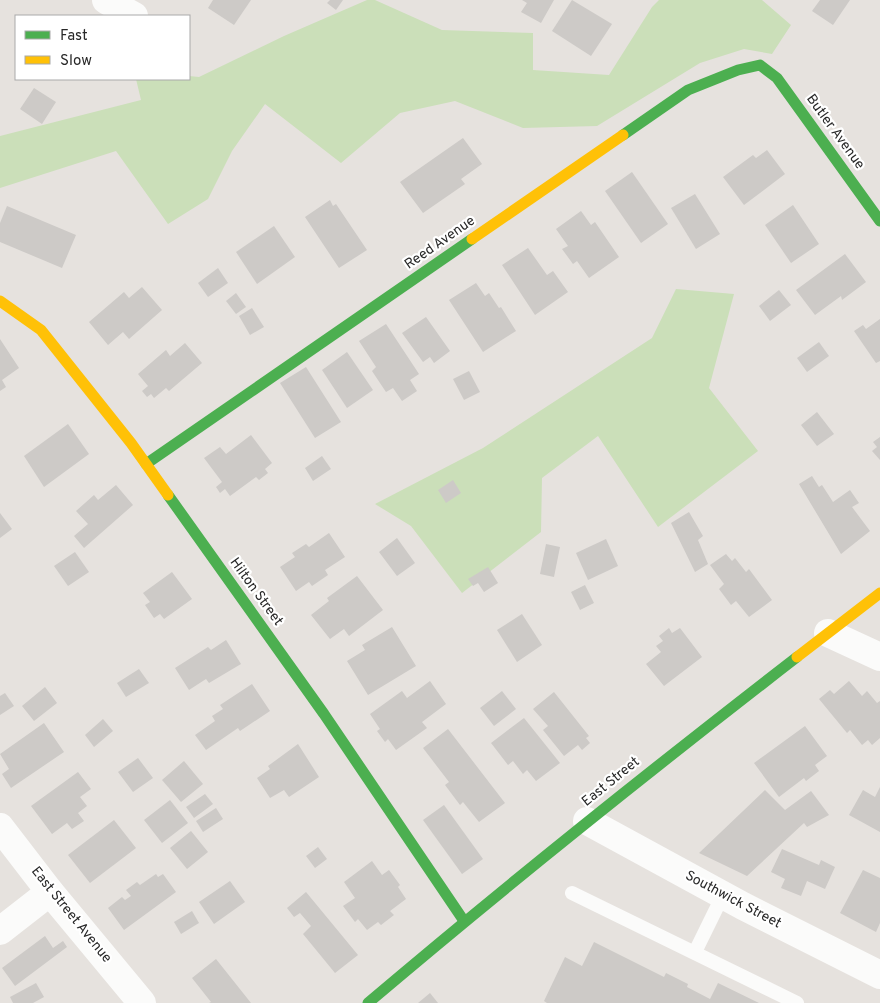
<svg xmlns="http://www.w3.org/2000/svg" width="880" height="1003" font-family="Overpass,sans-serif">
<style>
.green{fill:#cbdfb9}
.building{fill:#cdcac7}
.lines{fill:none;stroke-linecap:round;stroke-linejoin:round}
.lane{stroke:#fbfbfa;stroke-width:14}
.street{stroke:#fbfbfa;stroke-width:28}
.fast{stroke:#4caf50;stroke-width:11}
.slow{stroke:#ffc107;stroke-width:11}
.labels{text-anchor:middle;dominant-baseline:central;stroke-width:4.5;stroke-linejoin:round;paint-order:stroke}
.street-label{font-size:14px;fill:#282828;stroke:#fff}
</style>
<rect width="100%" height="100%" fill="#e6e2de"/>
<g class="green">
<path d="M367 0H375L442 30 533 33V70L609 75 652 7 659 0H762L791 25 772 54 744 49 700 63 597 126 523 128 455 101 400 113 341 163 265 104 232 151 208 199 168 224 116 151 0 188V136L141 100 136 79H189V76L199 77 284 36Z"/>
<path d="M676 289 734 294 709 388 758 451 658 527 598 436 542 478 541 532 462 593 411 526 375 504 483 448 652 338Z"/>
</g>
<g class="building">
<path d="M213 0H251L234 25 208 8Z"/>
<path d="M330 0H343L336 10 327 3Z"/>
<path d="M522 0H554L541 23 521 12 527 3Z"/>
<path d="M572 0 612 24 591 56 552 31Z"/>
<path d="M820 0H850L833 25 812 11Z"/>
<path d="M34 88 56 102 42 124 20 109Z"/>
<path d="M463 138 482 164 461 179 465 184 423 213 400 182Z"/>
<path d="M767 150 785 174 744 205 723 177 753 155 756 158Z"/>
<path d="M632 172 668 224 641 243 605 191Z"/>
<path d="M695 194 720 234 696 249 671 208Z"/>
<path d="M330 200 333 206 336 204 367 250 339 268 305 217Z"/>
<path d="M793 205 819 244 791 263 765 225Z"/>
<path d="M7 206 76 235 62 268 0 242V223Z"/>
<path d="M581 211 591 225 595 222 619 257 589 278 577 261 573 264 562 249 568 246 556 229Z"/>
<path d="M274 226 295 257 257 284 236 252Z"/>
<path d="M528 248 547 275 553 271 568 292 535 315 502 265Z"/>
<path d="M845 254 866 282 842 300 841 296 815 315 796 290Z"/>
<path d="M218 268 228 283 208 297 198 283Z"/>
<path d="M476 283 485 296 489 293 499 308 501 307 516 331 483 352 449 300Z"/>
<path d="M142 287 162 310 129 339 123 332 108 345 89 322 124 292 129 298Z"/>
<path d="M779 290 791 305 770 321 759 306Z"/>
<path d="M236 293 246 307 236 314 226 301Z"/>
<path d="M252 308 264 327 250 335 239 316Z"/>
<path d="M426 317 450 351 434 363 430 357 423 362 402 333Z"/>
<path d="M880 319V361L876 363 854 331 863 325 866 329Z"/>
<path d="M386 324 419 374 410 380 417 391 402 401 393 388 386 392 372 371 376 367 359 341Z"/>
<path d="M0 339 19 368 2 380 6 387 0 391Z"/>
<path d="M819 342 829 356 807 372 797 358Z"/>
<path d="M185 343 202 363 169 391 166 388 154 398 151 394 147 397 142 391 148 386 138 374 166 350 170 356Z"/>
<path d="M347 352 373 390 347 408 322 370Z"/>
<path d="M306 367 341 422 315 438 280 383Z"/>
<path d="M469 371 480 392 464 400 453 379Z"/>
<path d="M817 412 834 434 817 446 801 425Z"/>
<path d="M68 424 89 454 44 487 24 456Z"/>
<path d="M251 435 272 463 265 469 268 473 259 480 256 477 230 496 225 489 220 493 216 487 222 482 204 458 220 447 226 454Z"/>
<path d="M880 437V460L872 451 877 447 873 442Z"/>
<path d="M322 456 331 469 313 481 305 468Z"/>
<path d="M812 476 819 487 822 485 833 502 850 490 859 503 852 507 870 531 841 554 799 484Z"/>
<path d="M453 480 461 493 446 503 438 490Z"/>
<path d="M116 485 133 505 84 548 74 536 88 524 76 511 94 495 98 500Z"/>
<path d="M689 512 703 536 698 540 708 564 695 572 671 523Z"/>
<path d="M0 513 12 529 0 538Z"/>
<path d="M329 533 345 557 325 570 328 575 312 586 309 582 296 591 280 567 295 557 292 553 306 544 309 547Z"/>
<path d="M397 538 415 563 397 576 379 552Z"/>
<path d="M606 539 618 566 588 580 576 553Z"/>
<path d="M546 544 560 547 554 577 540 574Z"/>
<path d="M75 552 89 572 68 586 54 566Z"/>
<path d="M726 554 732 561 735 558 746 572 749 569 772 600 749 617 736 601 731 605 719 589 724 584 710 565Z"/>
<path d="M488 567 498 583 484 592 478 583 473 586 468 579Z"/>
<path d="M172 572 192 599 164 619 160 614 154 618 145 605 150 602 143 593Z"/>
<path d="M357 576 383 610 349 636 344 629 330 639 311 615 329 601 327 598Z"/>
<path d="M585 585 594 603 580 610 571 592Z"/>
<path d="M522 614 542 645 517 662 497 630Z"/>
<path d="M392 627 416 666 368 695 347 661 365 650 362 645Z"/>
<path d="M669 628 672 633 680 628 702 657 664 686 646 664 661 652 656 646 663 641 659 636Z"/>
<path d="M226 640 241 664 209 683 206 679 189 690 175 668 208 647 211 650Z"/>
<path d="M139 669 149 683 126 697 117 683Z"/>
<path d="M430 681 446 704 422 722 427 728 396 750 388 739 385 742 377 731 380 729 370 714 402 691 407 698Z"/>
<path d="M849 681 862 696 867 691 877 703 880 701V738L872 745 868 740 862 745 850 730 847 733 819 699 830 690 834 694Z"/>
<path d="M252 684 270 711 240 731 238 728 206 750 195 735 215 721 212 716 223 709 220 705Z"/>
<path d="M45 687 57 703 34 721 22 706Z"/>
<path d="M502 691 516 709 494 726 480 708Z"/>
<path d="M554 692 589 736 586 738 590 743 582 750 578 745 564 756 543 730 548 726 533 709Z"/>
<path d="M5 693 14 706 0 715V696Z"/>
<path d="M524 718 560 763 536 781 527 770 523 774 513 761 508 765 491 743Z"/>
<path d="M103 719 113 731 94 747 85 735Z"/>
<path d="M44 723 64 752 11 788 2 774 9 769 0 754Z"/>
<path d="M805 726 827 756 815 765 819 771 806 781 804 778 779 797 754 763Z"/>
<path d="M448 729 505 803 479 822 463 802 460 805 445 785 449 782 423 748Z"/>
<path d="M298 744 319 777 289 797 284 790 270 798 257 778 270 769 268 766Z"/>
<path d="M138 758 153 778 133 792 118 772Z"/>
<path d="M184 761 203 784 181 802 162 780Z"/>
<path d="M78 772 91 789 80 797 87 806 78 813 84 821 72 829 67 823 52 834 31 806Z"/>
<path d="M880 787V832L849 815 863 790 875 797Z"/>
<path d="M765 790 785 810 811 791 829 815 807 827 804 823 747 876 699 853Z"/>
<path d="M205 794 213 804 194 818 186 807Z"/>
<path d="M170 800 188 823 162 843 144 820Z"/>
<path d="M444 805 483 859 462 874 423 820Z"/>
<path d="M216 808 223 819 203 832 196 821Z"/>
<path d="M114 820 136 848 90 883 68 855Z"/>
<path d="M191 831 208 852 187 869 170 848Z"/>
<path d="M318 847 327 859 315 868 306 856Z"/>
<path d="M782 849 819 865 821 860 835 867 825 889 807 881 801 896 781 888 785 879 771 872Z"/>
<path d="M372 861 382 875 389 870 400 885 398 887 406 899 390 911 394 915 381 925 378 922 367 930 358 919 355 922 343 906 355 898 344 882Z"/>
<path d="M863 870 880 878V923L876 932 840 913Z"/>
<path d="M156 874 158 877 163 874 176 892 124 930 108 908 122 897 125 900 131 896 126 890 137 882 140 885Z"/>
<path d="M230 881 245 902 214 924 199 902Z"/>
<path d="M306 892 358 955 335 973 303 934 311 926 300 913 294 917 287 908Z"/>
<path d="M192 911 199 923 181 934 174 922Z"/>
<path d="M45 936 53 948 63 941 67 947 15 986 2 968Z"/>
<path d="M594 942 664 977 666 973 688 984 687 987 710 999 718 983 759 1003H547L544 1001 565 957 582 966Z"/>
<path d="M216 959 251 1003H209L211 1002 192 978Z"/>
<path d="M36 983 44 997 33 1003H13L10 997Z"/>
<path d="M430 993 438 1003H418Z"/>
</g>
<g class="lines">
<g class="lane">
<path d="M572 893 797 1003"/>
<path d="M695 952 723 895"/>
</g>
<g class="street">
<path d="M106 0 134 16"/>
<path d="M828 633 880 657"/>
<path d="M587 821 743 906 880 975"/>
<path d="M0 827 50 892 142 1003"/>
<path d="M0 931 50 892"/>
</g>
<g class="fast">
<path d="M623 135 688 90 738 70 760 65 777 78 880 221"/>
<path d="M146 464 472 239"/>
<path d="M168 495 324 714 464 921"/>
<path d="M368 1003C508 884 651 770 797 657"/>
</g>
<g class="slow">
<path d="M472 239 623 135"/>
<path d="M0 301 41 330 131 443 168 495"/>
<path d="M797 657 880 593"/>
</g>
</g>
<g class="labels">
<g class="street-label">
<text transform="translate(835 132) rotate(54)">Butler Avenue</text>
<text transform="translate(440 243) rotate(-35)">Reed Avenue</text>
<text transform="translate(256 592) rotate(54)">Hilton Street</text>
<text transform="translate(611 782) rotate(-39)">East Street</text>
<text transform="translate(733 900) rotate(28)">Southwick Street</text>
<text transform="translate(71 915) rotate(51)">East Street Avenue</text>
</g>
</g>
<rect x="15" y="15" width="175" height="65" fill="#ffffff" stroke="#a9a9a9"/>
<rect x="25" y="31" width="25" height="8" fill="#4caf50" stroke="#a9a9a9"/>
<text x="60" y="40" font-size="15" fill="#282828">Fast</text>
<rect x="25" y="56" width="25" height="8" fill="#ffc107" stroke="#a9a9a9"/>
<text x="60" y="65" font-size="15" fill="#282828">Slow</text>
</svg>
